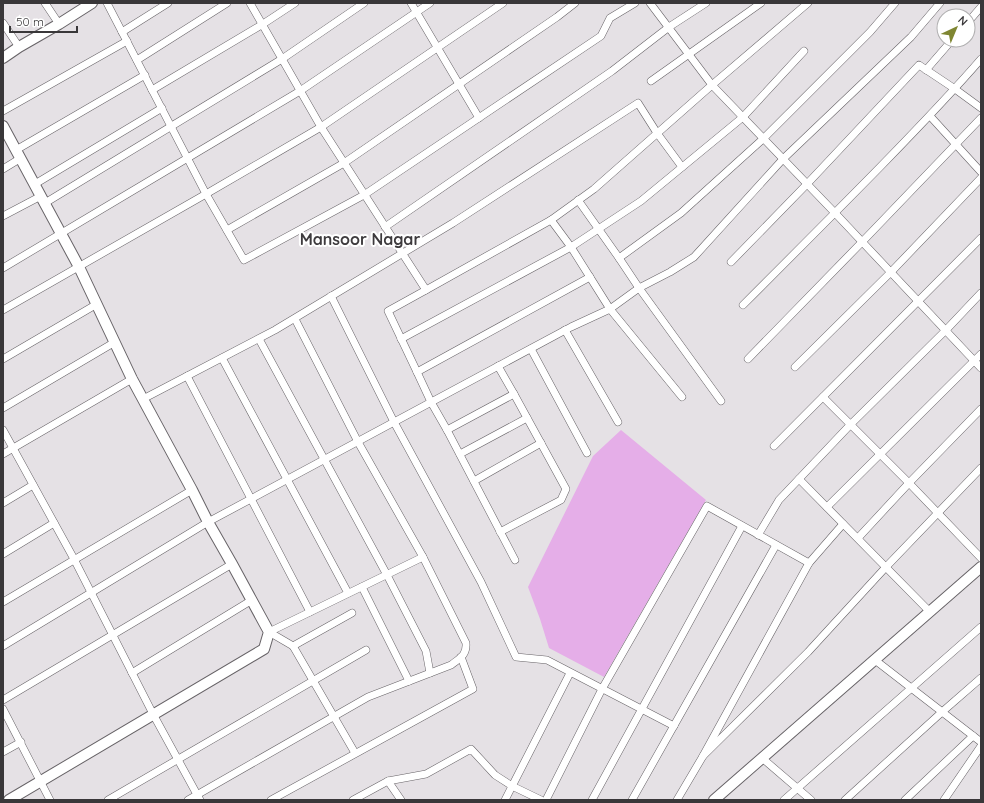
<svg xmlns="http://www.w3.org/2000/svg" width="984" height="803" font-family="Quicksand,sans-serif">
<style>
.green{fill:#e5aee8}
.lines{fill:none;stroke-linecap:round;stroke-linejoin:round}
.street-casing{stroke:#676367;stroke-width:8}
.secondary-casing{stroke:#676367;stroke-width:12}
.street{stroke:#fff;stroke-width:7}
.secondary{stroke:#fff;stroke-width:10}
.labels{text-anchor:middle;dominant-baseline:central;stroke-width:4;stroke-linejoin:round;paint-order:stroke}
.district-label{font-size:16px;font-weight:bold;fill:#3e3b3e;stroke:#fff}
</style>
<rect width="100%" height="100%" fill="#e5e1e5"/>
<path class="green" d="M621 430 706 500 604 677 549 648 540 619 528 587 593 456Z"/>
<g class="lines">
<g class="street-casing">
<g id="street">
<path d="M45 3 59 24"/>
<path d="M107 3 206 194 244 260 364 195 601 36 610 18 635 3"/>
<path d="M250 3 321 127 426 290 551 220 594 189 712 85 808 3"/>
<path d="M411 3 479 118"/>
<path d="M650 3 712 85 835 213 981 368"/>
<path d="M968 22 981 7"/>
<path d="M3 23 19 47"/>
<path d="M122 32 168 3"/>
<path d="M137 60 227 3"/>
<path d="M926 70 952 40"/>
<path d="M651 81 761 3"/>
<path d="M152 90 263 24 295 3"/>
<path d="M3 111 127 41"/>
<path d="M930 116 981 172"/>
<path d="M16 150 145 75"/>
<path d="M3 169 21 158"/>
<path d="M35 184 162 108"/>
<path d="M578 200 619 258 639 288 721 401"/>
<path d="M45 203 282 59 364 3"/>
<path d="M3 216 41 196"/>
<path d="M551 220 571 247 610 309 682 397"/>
<path d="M385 227 612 71 669 27 706 3"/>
<path d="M227 230 344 163 557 17 575 3"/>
<path d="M619 258 681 213 764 138 870 32 895 3"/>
<path d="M731 262 807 184 919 65 955 89 981 108"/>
<path d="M3 268 300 91 430 3"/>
<path d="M426 290 388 311 417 372 431 402 447 430 515 560"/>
<path d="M331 296 394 422 481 582 516 657 547 660 674 726"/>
<path d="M743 305C789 259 836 212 882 165 916 130 949 96 981 59"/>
<path d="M3 310 206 194 321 127 503 3"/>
<path d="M565 330 618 422"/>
<path d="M259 339 387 575 426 651 430 673"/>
<path d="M401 339 571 247 641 201 743 117 804 51"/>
<path d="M531 349 587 453"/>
<path d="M222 358 348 593"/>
<path d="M3 359 97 304"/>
<path d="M748 359 862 242 981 118"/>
<path d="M498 366 514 394 566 489 561 500 500 532"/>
<path d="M795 367 891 272 981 178"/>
<path d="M417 372 590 277"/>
<path d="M187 376 310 612"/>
<path d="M823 397 909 483 981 558"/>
<path d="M143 399 275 330 453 223 638 103 657 133 682 167"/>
<path d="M3 408 115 342"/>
<path d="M3 430 74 559 153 714 200 800"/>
<path d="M447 430 514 394"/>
<path d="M774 446 981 238"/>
<path d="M3 454 132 379"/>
<path d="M460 454 527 418"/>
<path d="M799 479 930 612"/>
<path d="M474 481 541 443"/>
<path d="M3 503 33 485"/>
<path d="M827 507 981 354"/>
<path d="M758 535 779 500 851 424 946 330 981 293"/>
<path d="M858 538 909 483 981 409"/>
<path d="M3 554 54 523"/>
<path d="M362 587 409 681"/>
<path d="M3 602 192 490"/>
<path d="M269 632 423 557 358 442 295 319"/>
<path d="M269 632 293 646 355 753"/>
<path d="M3 646 208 522 571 327 610 309 639 288 670 272 694 257 783 159 911 37 940 3"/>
<path d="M293 646 352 613"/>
<path d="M875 660 981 742"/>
<path d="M132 673 252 600"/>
<path d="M3 700 232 564"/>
<path d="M3 709 50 800"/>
<path d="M3 752 21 742"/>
<path d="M703 756 808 652 886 567 981 468"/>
<path d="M762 758 811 800"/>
<path d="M388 781 401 800"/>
<path d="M108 800 366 650"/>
<path d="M188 800 368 697 451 665C460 658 467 655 466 643L423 557"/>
<path d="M271 800 473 689 461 657"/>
<path d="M353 800 388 781 426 774 471 749 495 775 512 786 541 800"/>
<path d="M505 800 570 673"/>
<path d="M546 800 602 689 707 506 809 563"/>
<path d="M592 800 742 526"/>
<path d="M632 800 776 545"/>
<path d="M677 800 703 756 809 563 843 524"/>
<path d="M784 800 981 627"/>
<path d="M845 800 942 712 981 678"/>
<path d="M905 800 973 736"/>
<path d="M944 800 981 746"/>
</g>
</g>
<g class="secondary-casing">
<g id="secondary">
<path d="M3 58 19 47 59 24 92 3"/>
<path d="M3 126 79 267 132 379 192 490 208 522 232 564 269 632 264 649 9 800"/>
<path d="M714 800 981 567"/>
</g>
</g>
<use href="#street" class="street"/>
<use href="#secondary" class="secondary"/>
</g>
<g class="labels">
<g class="district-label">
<text x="360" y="239">Mansoor Nagar</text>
</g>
</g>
<rect width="984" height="803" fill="none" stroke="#393739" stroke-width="8"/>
<g transform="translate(956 28) rotate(44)"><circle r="19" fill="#ffffff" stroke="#b0afb0"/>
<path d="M0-3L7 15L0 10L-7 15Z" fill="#7f8632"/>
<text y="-6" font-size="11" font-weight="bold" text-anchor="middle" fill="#393739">N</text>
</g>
<path d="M10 26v6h67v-6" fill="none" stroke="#393739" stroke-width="2"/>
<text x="16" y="26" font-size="12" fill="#393739" stroke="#ffffff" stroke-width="3" paint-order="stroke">50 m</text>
</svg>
